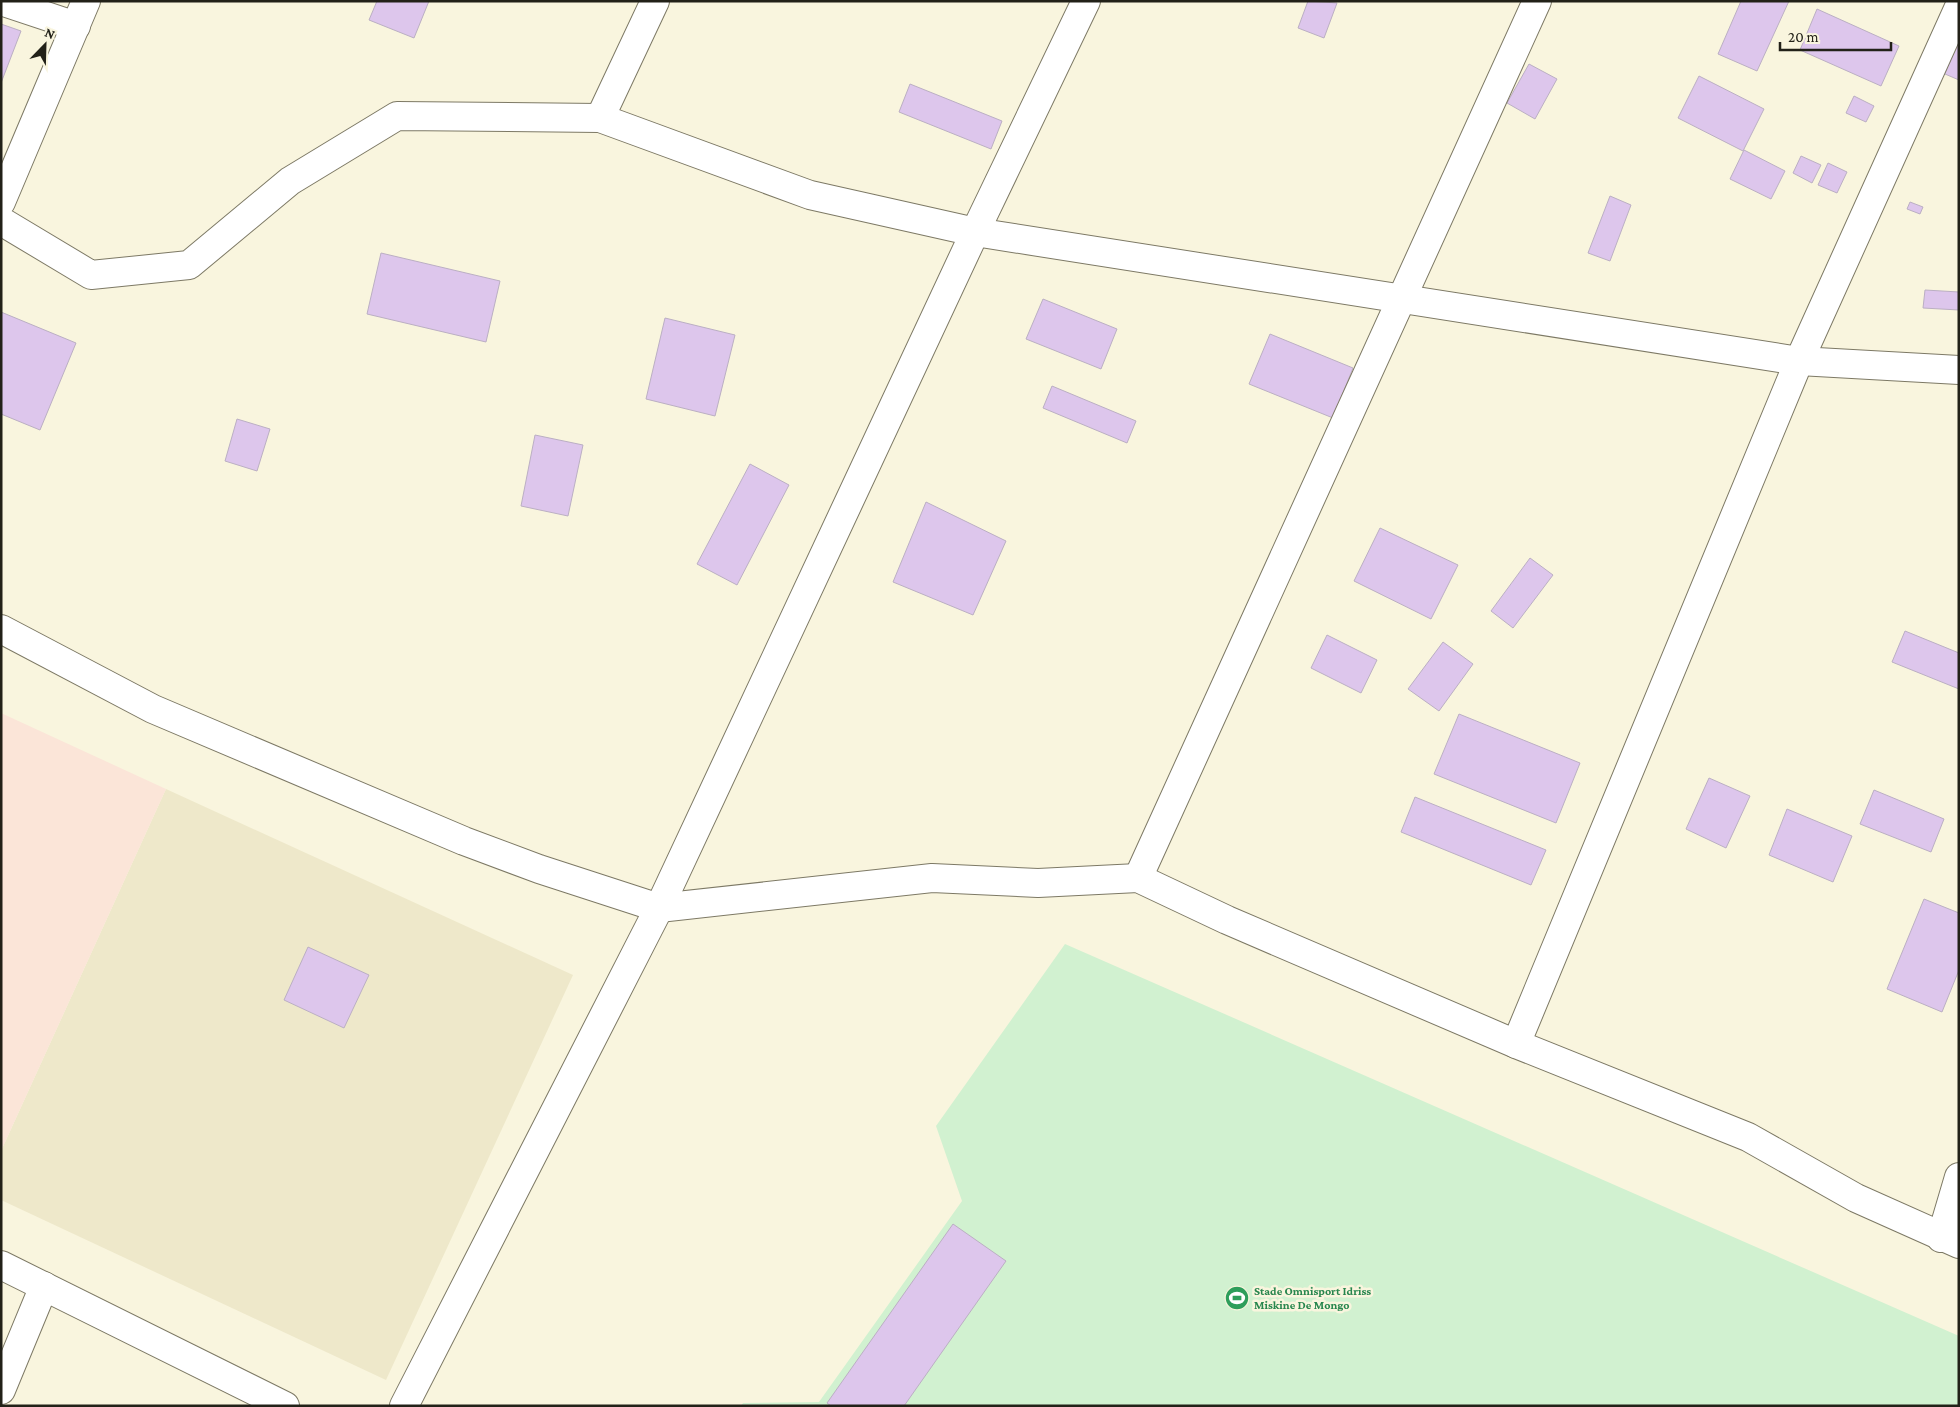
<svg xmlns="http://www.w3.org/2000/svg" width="1960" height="1407" font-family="'Crimson Pro',serif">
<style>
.built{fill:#eee8ca}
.education{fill:#fbe5d8}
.green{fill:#d1f1d0}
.building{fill:#ddc6ec;stroke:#bbafc3}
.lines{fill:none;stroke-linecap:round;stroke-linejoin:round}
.street-casing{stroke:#7d7965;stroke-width:30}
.street{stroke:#fff;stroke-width:28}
.labels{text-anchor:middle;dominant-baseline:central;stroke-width:5;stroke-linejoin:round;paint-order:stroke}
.leisure-label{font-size:12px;font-weight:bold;fill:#27864d;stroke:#f9f5de;text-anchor:start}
</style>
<rect width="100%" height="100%" fill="#f9f5de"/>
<path class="built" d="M166 789 573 975 386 1380 1 1200V1151Z"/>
<path class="education" d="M1 713 166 789 1 1151Z"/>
<path class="green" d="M1065 944 1959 1336V1406H741L743 1403 819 1402 962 1201 936 1126Z"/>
<g class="building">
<path d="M377 1H429L414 38 369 20Z"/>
<path d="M1308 1 1337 3 1324 38 1298 28Z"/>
<path d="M1741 1H1789L1757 71 1718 54Z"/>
<path d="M1817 9 1899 46 1881 86 1800 50Z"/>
<path d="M1959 20V80L1938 71Z"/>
<path d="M1 24 21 31 1 83Z"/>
<path d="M1529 64 1557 79 1535 119 1507 103Z"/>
<path d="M1699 76 1764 109 1743 151 1678 118Z"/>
<path d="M910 84 1002 121 991 149 899 112Z"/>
<path d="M1854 96 1874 106 1866 122 1846 113Z"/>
<path d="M1744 150 1785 171 1771 199 1730 179Z"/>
<path d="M1801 156 1821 165 1812 183 1793 173Z"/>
<path d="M1828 163 1847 172 1837 193 1818 185Z"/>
<path d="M1610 196 1631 205 1610 261 1588 253Z"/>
<path d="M1910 202 1923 207 1920 214 1907 209Z"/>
<path d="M381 253 500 281 486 342 367 314Z"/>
<path d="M1925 290 1959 292V310L1923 308Z"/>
<path d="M1043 299 1117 329 1101 369 1026 339Z"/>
<path d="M1 312 76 343 40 430 1 414Z"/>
<path d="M665 318 735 335 715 416 646 399Z"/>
<path d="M1270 334 1353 368 1333 418 1249 384Z"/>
<path d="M1052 386 1136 421 1127 443 1043 408Z"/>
<path d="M237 419 270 429 257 471 225 461Z"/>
<path d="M535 435 583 445 568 516 521 506Z"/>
<path d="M750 464 789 485 737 585 697 564Z"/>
<path d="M926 502 1006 541 973 615 893 582Z"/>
<path d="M1380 528 1458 565 1431 619 1354 581Z"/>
<path d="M1530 558 1553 575 1513 628 1491 611Z"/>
<path d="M1905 631 1959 653V689L1892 662Z"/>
<path d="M1327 635 1377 660 1361 693 1311 668Z"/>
<path d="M1443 642 1473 664 1439 711 1408 689Z"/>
<path d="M1459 714 1580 763 1556 823 1434 774Z"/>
<path d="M1709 778 1750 796 1726 848 1686 829Z"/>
<path d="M1874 790 1944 819 1931 852 1860 824Z"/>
<path d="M1415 797 1546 850 1531 885 1401 832Z"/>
<path d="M1787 809 1852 836 1833 882 1769 855Z"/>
<path d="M1924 899 1959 913V970L1942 1012 1887 989Z"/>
<path d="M308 947 369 975 344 1028 284 1000Z"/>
<path d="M953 1224 1006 1261 904 1406H831L827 1403Z"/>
</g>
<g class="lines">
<g class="street-casing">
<g id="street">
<path d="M1 1 76 26"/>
<path d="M600 118 655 1"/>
<path d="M1 202 86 1"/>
<path d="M1 221 91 275 189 265 290 181 397 116 600 118 810 195 975 232 1799 361 1959 370"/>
<path d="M1 629 153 709 464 841 539 869 659 908 932 878 1038 883 1138 878 1227 920 1516 1044 1748 1137 1856 1198 1959 1244"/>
<path d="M1138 878 1537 1"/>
<path d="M1516 1044 1799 361 1959 7"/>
<path d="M1941 1238 1959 1177"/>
<path d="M1 1265 285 1406"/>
<path d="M1 1390 44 1286"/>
<path d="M404 1406 659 908 975 232 1086 1"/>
</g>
</g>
<use href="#street" class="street"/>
</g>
<defs>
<g id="stadium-disc" transform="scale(1.25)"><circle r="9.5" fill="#2e9e5b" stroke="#f9f5de"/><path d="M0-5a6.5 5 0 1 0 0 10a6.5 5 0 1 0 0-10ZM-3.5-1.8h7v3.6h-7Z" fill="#fff"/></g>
</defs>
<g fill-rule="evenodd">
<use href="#stadium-disc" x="1237" y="1298"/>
</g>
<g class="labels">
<g class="leisure-label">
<text x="1254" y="1291">Stade Omnisport Idriss<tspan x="1254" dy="14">Miskine De Mongo</tspan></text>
</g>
</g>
<rect width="1960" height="1407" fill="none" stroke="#222118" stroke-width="5"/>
<g transform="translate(45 45) rotate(23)" stroke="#f9f5de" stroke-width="4" paint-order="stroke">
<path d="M0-4L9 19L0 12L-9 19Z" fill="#222118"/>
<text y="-8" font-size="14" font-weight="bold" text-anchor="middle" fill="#222118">N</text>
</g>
<path d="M1780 42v8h111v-8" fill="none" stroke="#222118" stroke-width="2.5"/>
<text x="1788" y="42" font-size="15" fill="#222118" stroke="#f9f5de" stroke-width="4" paint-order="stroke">20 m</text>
</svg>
